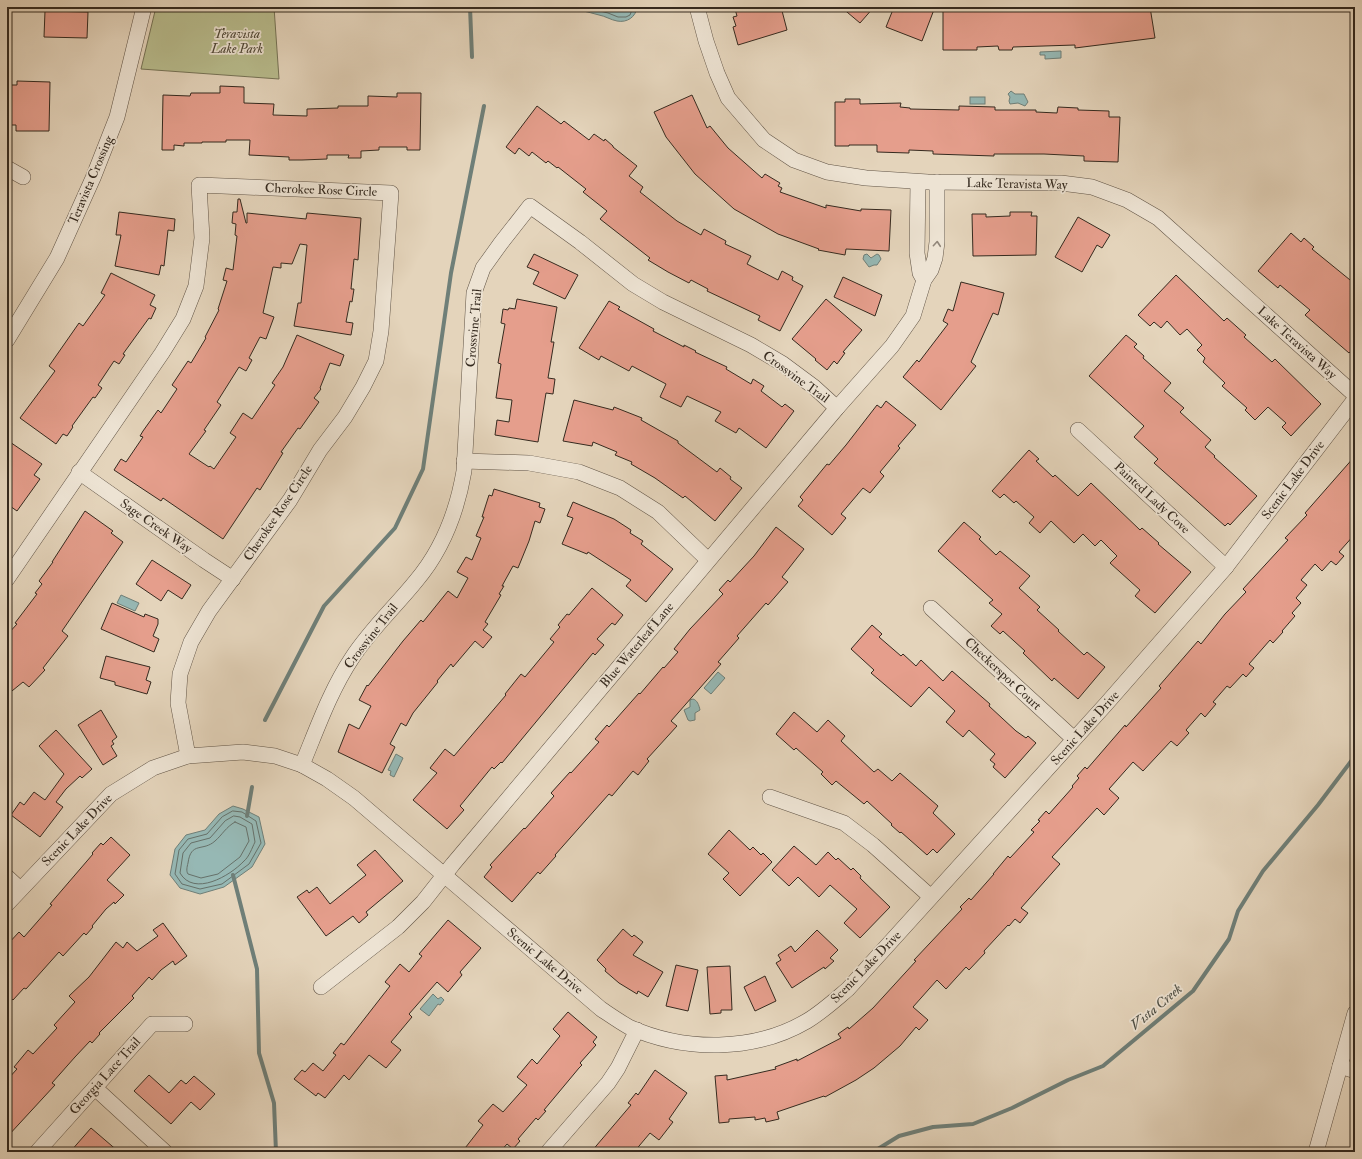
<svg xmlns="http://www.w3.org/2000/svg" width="1362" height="1159" font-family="'IM FELL Double Pica',serif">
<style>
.green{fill:#b8bc8d;stroke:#767356}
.water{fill:#96b8b4;stroke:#6f7f78}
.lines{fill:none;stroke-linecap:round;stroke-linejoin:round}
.shore{stroke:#66716a;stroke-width:1}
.stream{stroke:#6f7f78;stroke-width:4}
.building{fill:#e59e8c;stroke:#352a1f}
.minor-casing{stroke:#615446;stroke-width:16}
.minor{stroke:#ede3d3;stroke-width:15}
.oneway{stroke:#918679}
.labels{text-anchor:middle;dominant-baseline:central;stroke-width:3.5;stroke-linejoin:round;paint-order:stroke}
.park-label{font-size:13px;font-style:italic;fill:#4f4735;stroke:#ede3d3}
.street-label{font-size:13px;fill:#352a1f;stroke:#ede3d3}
.water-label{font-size:14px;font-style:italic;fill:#4d4e44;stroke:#ede3d3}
</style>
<rect width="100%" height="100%" fill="#e4d4bb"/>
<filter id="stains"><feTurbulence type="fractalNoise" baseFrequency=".005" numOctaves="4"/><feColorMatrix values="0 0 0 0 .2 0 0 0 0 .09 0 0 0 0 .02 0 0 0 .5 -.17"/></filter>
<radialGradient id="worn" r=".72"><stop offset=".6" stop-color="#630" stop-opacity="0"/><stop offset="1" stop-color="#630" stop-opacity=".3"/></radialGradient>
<path class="green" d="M156 7H274L279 79 141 69Z"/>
<g class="water">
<path d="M565 7H637C636 17 627 23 617 21 611 20 605 16 599 15 588 12 576 9 565 7Z"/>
<path d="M1061 51V58L1045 59V55H1040V52Z"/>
<path d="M1011 91 1015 94H1024L1028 102 1025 106 1018 103 1010 104 1009 101 1010 97 1008 94Z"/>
<rect x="970" y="97" width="15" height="7"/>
<path d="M867 254 871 258 877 254 879 255 881 259 877 265H874L869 267 863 259 864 255Z"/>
<path d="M121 595 139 603 135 611 117 603Z"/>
<path d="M718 672 725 678 711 694 704 688Z"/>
<path d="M693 699C697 700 699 705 700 710L695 713V720L690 721 688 720 684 710 690 707V700Z"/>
<path d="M396 754 403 758 394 777 390 775 391 771 388 770Z"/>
<path d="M233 806 243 809 259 817 265 844 252 867 224 887 200 894 180 888 170 875 175 849 186 835 205 830 219 814Z"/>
<path d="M433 994 438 999 441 997 444 1000 440 1005 438 1004 429 1016 420 1009Z"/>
</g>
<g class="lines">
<g class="shore">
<path d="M584 7 608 13 618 17H626L630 15 633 7"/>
<path d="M233 811 242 812 256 821 261 843 249 864 222 884 200 889 182 884 175 874 179 850 188 839 207 834 222 817Z"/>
<path d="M234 816 240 817 252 824 255 842C252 848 249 857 244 861 230 876 194 897 180 873L183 853 191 843 210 838 225 821Z"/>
<path d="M235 822 246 827 249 841 240 857 218 874 201 878 188 874C186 871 187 867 188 863 191 841 203 852 215 841 222 835 226 827 235 822Z"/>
</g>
<g class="stream">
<path d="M470 7 472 57"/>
<path d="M265 720 324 606 395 528 423 469 451 273 484 106"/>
<path d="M247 816 252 787"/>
<path d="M233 875 257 969 259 1053 274 1103 276 1152"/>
<path d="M873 1152 899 1136 933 1127 973 1124 1012 1108 1068 1080 1103 1066 1193 991 1229 939 1238 911 1263 871 1318 805 1355 756"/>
</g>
</g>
<g class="building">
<path d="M741 7H781L787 30 738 45 733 27 736 26 733 17 737 16 735 9Z"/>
<path d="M841 7H874L860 23Z"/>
<path d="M894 7H935L922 41 886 27Z"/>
<path d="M943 7H1020V8L1044 7H1150L1155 38 1075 48V45L1013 47 1012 50H999L998 46 977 47V50H943Z"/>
<path d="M45 11 88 12 87 38 44 37Z"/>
<path d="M17 81 50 82 49 131H16V125H7V85H17Z"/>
<path d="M220 86 244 87V103L274 104 273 115 307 116V109L338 108V106H368V96L397 97V93H421L420 150H407V147H379V150L361 151V158H348L349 155H327V159L302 160H289V157L249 155 250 140H226V142H202V143H184V146L174 145V150H162L163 95 190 96 191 93H220Z"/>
<path d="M692 95 707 128 710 126 728 148 762 178 765 174 780 183 778 186 782 188 780 192 826 208V205L861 211V209L891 210 889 251 846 249 845 255 818 250 819 249 778 234 734 209 695 174 666 137 654 112Z"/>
<path d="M845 99H860V104L901 103 900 107 910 108V109L959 110V106L995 107V110H1036V112L1057 113 1058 107 1078 108V110L1109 111V117H1120L1118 162 1084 161V156L1044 154H994V156L933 154V151L909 150V153L877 152V145H849V146H835V102H845Z"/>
<path d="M537 106 561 124 564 121 589 140 594 134 604 141 605 139 613 146V147L637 166 629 176 643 187 640 192 677 221 701 235 704 229 726 241 725 244 751 256 747 264 778 280 782 271 793 277 792 280 803 286 780 331 758 320 760 316 707 291 708 289 691 280 689 283 668 272 648 260 650 258 600 219 607 211 583 192 586 189 558 167 557 168 548 161 546 163 532 152 529 156 519 148 515 154 506 147Z"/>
<path d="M238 199H240L246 223H247V213L306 219 307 213 361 218 358 260 354 259 351 289H354L352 302 350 301 346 322 353 323 351 335 294 326 298 303H301L307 245 300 244 292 264 281 263V268L273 267 263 313 274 317 266 339 260 337 249 358 252 360 246 371 239 367 217 402 221 405 204 430 206 431 189 454 209 467 210 466 214 469 236 437 230 433 243 413 252 419 275 385 272 383 283 367 297 335 344 355 340 366 330 363 320 388 321 389 314 398 319 402 300 429 298 428 281 452 283 453 260 490 257 488 223 539 163 498 161 501 114 470 121 459 126 462 143 437 140 436 143 431 158 410 161 413 177 389 172 385 188 361 191 363 206 338 205 337 219 310 218 309 227 281 223 280 226 268 233 270 237 236 235 235 236 224 232 223 233 212H237Z"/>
<path d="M119 212 175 219 174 231 168 230 164 266 161 265 159 275 115 266 121 235H116Z"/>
<path d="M1010 212H1032L1031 216H1037L1036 255 973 256 972 214H986V217L1010 216Z"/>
<path d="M1078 217 1110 235 1102 248 1097 245 1082 272 1055 257Z"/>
<path d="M1291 233 1301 242 1304 238 1314 247 1312 249 1355 284V347L1349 353 1305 315 1310 310 1280 285 1278 288 1258 271Z"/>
<path d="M534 254 578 275 565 299 533 284 539 272 527 267Z"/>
<path d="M111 273 155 295 150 305 156 308 151 319 149 318 123 354 125 355 119 364 114 361 98 385 102 388 95 398 93 397 72 426 73 427 67 436 63 434 56 444 20 418 55 371 49 366 79 323 83 326 105 295 101 293Z"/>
<path d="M1176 275 1224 321 1227 318 1246 335 1244 337 1272 362 1275 359 1321 404 1291 436 1282 427 1286 423 1268 407 1255 420 1245 410 1247 408 1222 386 1225 383 1203 362 1205 358 1197 350 1202 345 1187 329 1180 335 1167 321 1161 328 1154 322 1150 326 1138 315Z"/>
<path d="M843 277 882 295 875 316 834 297Z"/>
<path d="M961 282 1004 293 998 315 993 313 971 362 976 366 941 410 903 377 917 360 919 362 948 324 943 321 948 309 953 311Z"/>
<path d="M517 299 557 307 551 342H554L548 378 555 379 553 394 546 393 538 442 495 435 497 420 509 422 512 400 496 398 501 364 498 363 505 324 501 323 503 309 508 310 509 308 515 309Z"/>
<path d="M826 299 862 330 843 352 845 353 837 364 834 361 827 370 815 360 816 359 792 339Z"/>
<path d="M609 301 620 307 618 309 654 329 653 331 684 347V345L696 351 695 352 727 367 726 369 751 384 753 379 764 386 761 391 782 407 785 404 794 411 766 448 739 428 736 433 715 421 721 412 687 396 681 407 660 397 666 384 632 366 629 371 601 356 599 360 579 348Z"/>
<path d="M1126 335 1137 344 1134 347 1144 356 1143 358 1171 383 1164 391 1184 408 1180 412 1211 440 1205 447 1215 456 1214 457 1257 496 1230 525 1228 523 1225 526 1154 463 1158 459 1134 437 1144 426 1089 376Z"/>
<path d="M574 400 613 410 614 407 642 418 641 420 678 441V443L717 472 720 468 731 477 730 479 742 488 715 521 685 496 683 498 655 478 631 464 632 462 615 455 617 452 593 442 592 446 563 441Z"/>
<path d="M886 401 916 425 898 446 900 448 880 472 884 476 870 493 863 488 841 514 846 518 832 535 798 506 803 500 800 497 827 464 829 465 846 445 877 405 881 408Z"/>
<path d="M7 440 42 464 34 475 40 479 17 511 7 504Z"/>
<path d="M1029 450 1039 459 1036 461 1053 477 1055 475 1078 496 1091 483 1140 530 1142 528 1159 543 1158 544 1191 572 1155 613 1135 596 1140 590 1110 563 1117 556 1101 540 1095 546 1083 534 1074 543 1051 521 1040 533 1029 523 1034 517 1016 501 1014 503 1004 494 1000 498 992 491Z"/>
<path d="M1355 456V534L1339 552 1344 556 1336 565 1331 561 1322 571 1315 564 1301 580 1307 585 1296 598 1301 603 1292 613 1295 616 1282 631 1283 632 1273 643 1270 640 1249 664 1254 668 1246 677 1243 674 1230 688 1227 686 1213 702 1216 704 1205 717 1201 713 1186 730 1189 733 1177 746 1171 741 1143 771 1133 762 1109 789 1119 798 1104 815 1097 808 1052 857 1060 864 1021 908 1028 913 1020 923 1015 919 1009 926 1008 925 984 951 985 953 969 970 966 967 946 989 937 980 913 1007 928 1020 919 1030 916 1027 900 1046 874 1068 856 1080 825 1097 824 1096 777 1112 779 1119 766 1122 765 1118 755 1120V1117L729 1119V1122L719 1123 715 1076 727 1075V1080L776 1069 775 1067 797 1059V1061L841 1038 838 1034 848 1027 849 1029 873 1008 916 961 914 960 962 909 960 907 969 898 971 900 994 874H993L1008 856 1010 858 1034 832 1031 830 1040 821 1038 820 1046 811 1049 814 1073 787 1072 786 1079 778 1077 776 1085 767 1087 769 1125 725 1126 727 1161 688 1159 686 1198 641 1201 644 1225 614 1246 592 1243 589 1288 540 1285 538 1307 515 1305 513Z"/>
<path d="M494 489 540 503 539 507 545 509 540 523 535 521 529 541 518 568 513 566 502 586H504L499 594 501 595 485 622 488 624 483 630 492 637 483 648 475 641 453 667 451 664 437 681 438 682 413 713 406 726 401 723 390 744 395 747 382 773 338 752 349 724 359 729 371 706 359 700 367 685 368 686 403 641 421 620 423 622 448 591 457 598 468 578 457 572 466 557 472 560 481 538 476 536 484 517H482L489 495 492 496Z"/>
<path d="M573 502 614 519 631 530 630 533 643 541 641 544 673 569 646 602 626 586 631 580 588 552 587 554 562 544 573 518 567 516Z"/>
<path d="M85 511 113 531 111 533 123 542 62 631 68 636 43 668 45 670 29 687 23 682 7 695V635L17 624 15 623 37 594 35 593 42 584 39 581 53 562H52Z"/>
<path d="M964 522 981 537 979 539 996 555 1000 551 1030 576 1019 588 1040 607 1037 610 1059 630 1058 631 1084 655 1087 652 1105 667 1078 699 1054 678 1052 681 1023 653 1025 651 1003 631 1000 634 991 626 1002 614 989 603 993 600 938 551Z"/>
<path d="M776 527 804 549 782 577 788 582 768 605 766 603 737 636 739 638 718 662 721 664 671 721 677 726 647 759 649 761 638 775 633 771 612 796 609 794 555 855 556 856 540 874 538 872 512 902 484 877 492 867 490 865 524 828 525 829 554 796 551 793 570 772 571 773 599 742 595 739 607 725 609 727 639 693 640 694 663 667 664 668 678 652 674 649 690 629 723 594 719 590 728 580 730 582 754 556Z"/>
<path d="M152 560 191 585 182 599 168 590 161 601 136 584Z"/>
<path d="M592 588 623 615 615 625 612 623 597 639 604 645 595 655 593 653 502 763 501 762 494 769 492 767 460 806 464 810 447 829 413 800 437 773 430 768 445 749 454 756 506 695 505 694 521 674 525 677 554 642 550 639 560 627 558 625 567 614 569 615Z"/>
<path d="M112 603 144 617 145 614 158 619V624L153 636 159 639 154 652 101 629Z"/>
<path d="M872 625 882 634 879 637 901 656 903 654 916 666 921 660 943 681 952 671 990 704 989 706 1016 731 1026 738 1028 736 1036 743 1005 778 993 767 995 764 990 760 995 754 969 730 963 737 946 722 955 711 929 687 911 707 871 673 874 670 851 649Z"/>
<path d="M106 656 150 667 146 680 151 682 147 694 115 685V682L100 678Z"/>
<path d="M101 710 117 737 112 741 114 744 111 746 117 756 103 765 78 725Z"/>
<path d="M794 712 817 732 828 720 845 736 841 741 874 772 878 769 892 781 900 773 938 806 933 813 955 834 937 853 933 849 927 855 901 832 900 833 891 825 892 824 867 801 864 804 836 781 832 785 821 774 823 772 796 748 794 750 776 734Z"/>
<path d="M56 730 92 769 82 778 80 776 66 789 56 802 63 807 40 837 11 815 20 802 24 805 34 792 45 800 64 774 39 746Z"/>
<path d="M729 830 750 850 753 847 761 855 763 853 772 862 740 896 723 879 729 873 708 854Z"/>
<path d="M111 837 130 855 107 880 124 895 115 904 114 902 106 909 92 926 93 927 86 935 84 933 63 956 59 952 26 989 24 988 13 1000 7 995V945L19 932 24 937 52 905 50 904 93 854 92 853 101 843 103 845Z"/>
<path d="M794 846 816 865 828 852 836 860 838 858 851 870 853 868 861 876 860 878 890 907 860 938 844 923 857 909 830 885 819 897 798 877 789 886 772 870Z"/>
<path d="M375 850 403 881 366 912 368 915 359 923 353 916 326 936 297 897 307 890 309 893 317 887 330 904 366 875 357 865Z"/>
<path d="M448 920 481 948 460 972 462 975 448 992 437 982 409 1014 412 1017 391 1042 401 1050 386 1068 369 1055 349 1080 344 1075 325 1098 318 1093 316 1096 294 1079 302 1070 305 1072 313 1063 323 1071 336 1055 333 1053 341 1043 344 1045 390 986 385 982 400 964 409 972 422 956 419 954Z"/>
<path d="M163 923 187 956 175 965 173 961 161 970 152 980 149 977 132 996 134 998 99 1033 100 1034 92 1043 90 1041 75 1057 52 1083 55 1085 7 1137V1080L17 1069 14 1067 28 1050 33 1054 57 1028 54 1025 75 1002 69 996 89 977 116 942 123 948 127 942 137 951 158 936 153 930Z"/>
<path d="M623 929 632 937 634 935 643 942 633 955 663 972 648 997 638 991 637 994 619 983 605 971 606 969 597 960Z"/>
<path d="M817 930 838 950 830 958 834 961 825 969 824 967 792 988 776 963 781 960 778 955 791 946 795 952Z"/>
<path d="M676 965 698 970 688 1011 666 1006Z"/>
<path d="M730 966 732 1010H721V1013L710 1014 707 967Z"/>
<path d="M765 976 776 1001 755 1011 744 987Z"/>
<path d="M568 1012 597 1037 593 1042 596 1045 580 1063 582 1065 579 1068 544 1110 546 1111 538 1120 536 1118 518 1139 520 1141 513 1149 507 1144 500 1152H462L483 1125 478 1121 493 1104 503 1112 527 1085 517 1077 532 1059 537 1064 560 1036 553 1029Z"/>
<path d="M655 1070 687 1093 669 1119 673 1122 659 1140 650 1133 634 1152H591L631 1105 628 1103 636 1093 638 1095Z"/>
<path d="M149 1075 169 1093 181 1080 186 1084 194 1076 215 1094 200 1110 191 1102 171 1124 134 1091Z"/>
<path d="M91 1128 119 1152H70Z"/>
</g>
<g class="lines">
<g class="minor-casing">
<g id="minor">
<path d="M697 7 706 41 717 73 728 98 764 140 794 160 827 172 866 178 928 182 1061 183 1092 187 1127 200 1158 218 1355 395"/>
<path d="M7 168 23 177"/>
<path d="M918 182 917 253 920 273 924 280"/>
<path d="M7 340 57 258 93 178 117 117 144 7"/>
<path d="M1078 430 1226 567"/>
<path d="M464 461 529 463 579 472 620 488 658 512 708 560"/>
<path d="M79 472 204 560 233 579"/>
<path d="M7 579 162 353 183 319 196 286 202 238 199 185 391 193 381 331 376 361 363 387 345 417 320 450 290 500 209 611 191 642 180 674 178 703 188 756"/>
<path d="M931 608 1074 739"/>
<path d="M302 765C317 729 330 691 352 658 370 630 395 607 416 581 443 549 457 512 464 471L474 293 483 268 501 243 530 206 580 242 633 284 663 302 751 345 783 364 814 387 837 408"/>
<path d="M770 797 844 823 873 845 931 897"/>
<path d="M7 877 20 889"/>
<path d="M7 904 111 794 153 768 188 756 243 752 275 756 302 765 327 779 354 798 601 1009C610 1015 620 1022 629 1027 685 1052 754 1052 807 1021 822 1012 835 1000 848 989L1107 703 1226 567 1355 399"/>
<path d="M321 987 398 927 423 902 453 864 837 408 892 346 913 316 924 280 931 270 935 258 937 242V182"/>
<path d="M1340 1066 1355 1071"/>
<path d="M95 1088 165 1152"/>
<path d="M37 1152 152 1024H185"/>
<path d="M548 1152 608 1083 618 1068 637 1030"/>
<path d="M1316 1152 1355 1013"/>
</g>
</g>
<use href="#minor" class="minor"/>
</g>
<defs><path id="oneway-chevron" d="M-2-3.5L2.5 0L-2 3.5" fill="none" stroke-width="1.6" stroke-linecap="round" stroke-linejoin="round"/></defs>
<use class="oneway" href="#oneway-chevron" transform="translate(937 244) rotate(-85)"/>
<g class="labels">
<g class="park-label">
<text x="237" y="34">Teravista<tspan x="237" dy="15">Lake Park</tspan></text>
</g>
<g class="street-label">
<text transform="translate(91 180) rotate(-67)">Teravista Crossing</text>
<text transform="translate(1017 184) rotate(1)">Lake Teravista Way</text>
<text transform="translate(321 190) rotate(2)">Cherokee Rose Circle</text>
<text transform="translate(474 328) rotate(-85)">Crossvine Trail</text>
<text transform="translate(1297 343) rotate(42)">Lake Teravista Way</text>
<text transform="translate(796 377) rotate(36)">Crossvine Trail</text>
<text transform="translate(1293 480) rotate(-53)">Scenic Lake Drive</text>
<text transform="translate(1152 498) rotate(43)">Painted Lady Cove</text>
<text transform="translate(278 513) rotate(-56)">Cherokee Rose Circle</text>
<text transform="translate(156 526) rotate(35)">Sage Creek Way</text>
<text transform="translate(371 636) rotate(-52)">Crossvine Trail</text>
<text transform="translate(637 645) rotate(-50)">Blue Waterleaf Lane</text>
<text transform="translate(1003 674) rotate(43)">Checkerspot Court</text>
<text transform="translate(1085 728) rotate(-48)">Scenic Lake Drive</text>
<text transform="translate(77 830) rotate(-46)">Scenic Lake Drive</text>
<text transform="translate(545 961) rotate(40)">Scenic Lake Drive</text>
<text transform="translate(866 967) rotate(-46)">Scenic Lake Drive</text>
<text transform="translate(105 1076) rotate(-48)">Georgia Lace Trail</text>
</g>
<g class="water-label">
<text transform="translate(1156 1007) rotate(-40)">Vista Creek</text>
</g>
</g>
<rect width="1362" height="1159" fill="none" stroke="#e4d4bb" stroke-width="24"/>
<rect x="8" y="8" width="1346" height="1143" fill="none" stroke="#352a1f" stroke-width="2"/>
<rect x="12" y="12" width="1338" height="1135" fill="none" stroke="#352a1f"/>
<rect width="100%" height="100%" filter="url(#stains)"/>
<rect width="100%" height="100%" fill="url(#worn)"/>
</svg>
